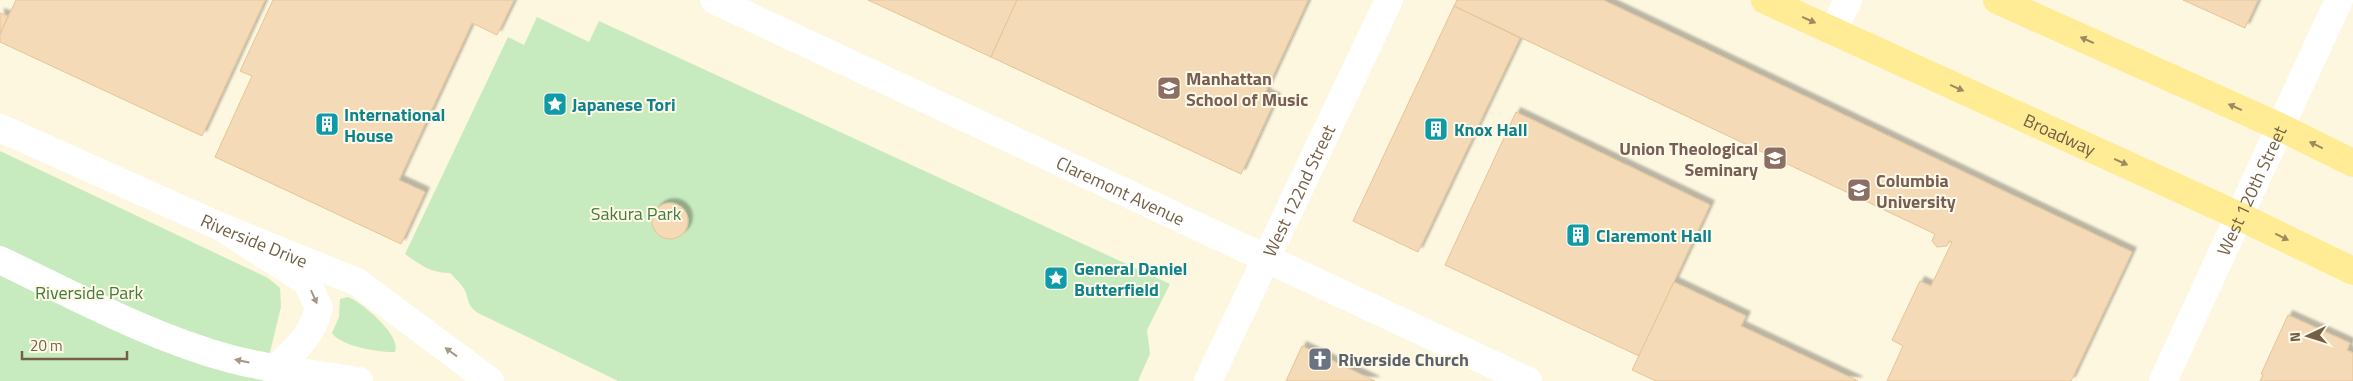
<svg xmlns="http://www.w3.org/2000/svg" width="2353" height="381" font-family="'Titillium Web',sans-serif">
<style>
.green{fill:#c7ebbe}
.building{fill:#f4dab6;stroke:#e7c496;filter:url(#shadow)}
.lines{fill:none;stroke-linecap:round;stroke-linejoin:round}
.minor{stroke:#fff;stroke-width:28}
.secondary{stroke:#fff;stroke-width:28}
.primary{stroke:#ffec95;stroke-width:28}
.oneway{fill:#9e8a5e}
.oneway2{fill:#a59887}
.labels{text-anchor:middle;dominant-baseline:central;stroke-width:4;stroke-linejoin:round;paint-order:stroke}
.education-label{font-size:18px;font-weight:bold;fill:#785e54;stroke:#fffae7;text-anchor:start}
.culture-label{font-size:18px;font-weight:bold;fill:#0d838f;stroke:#fffae7;text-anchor:start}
.street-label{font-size:18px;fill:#746046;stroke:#fffae7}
.park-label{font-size:18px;fill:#447b3e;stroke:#fffae7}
.worship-label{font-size:18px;font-weight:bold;fill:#5b616d;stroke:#fffae7;text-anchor:start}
</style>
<defs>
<filter id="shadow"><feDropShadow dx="4.5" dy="-4.5" stdDeviation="1" flood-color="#0004"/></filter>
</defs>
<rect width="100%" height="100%" fill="#fdf7df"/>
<g class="green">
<path d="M537 17 589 42 599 21 1170 284 1147 330 1150 354 1138 381H618L478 313C469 307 469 303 466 293 464 286 455 278 450 273 431 273 420 265 405 254L508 37 524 45Z"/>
<path d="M0 151 268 278 280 288 281 307 263 381H0Z"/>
<path d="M348 297C362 302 403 337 395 352 380 353 340 346 332 333L339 317 340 299Z"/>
</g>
<g class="building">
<path d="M16 0H265L202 136 0 42V34Z"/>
<path d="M273 0H514L497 35 472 23 399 180 425 192 401 244 215 157 252 76 240 71Z"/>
<path d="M868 0H1017L991 57Z"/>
<path d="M1017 0H1308L1265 93 1276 98 1241 174 991 57Z"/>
<path d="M1457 0H1603L2132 252 2071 381H1887L1903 346 1892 340 1920 281 1931 286 1952 242 1949 241 1947 246 1937 247 1932 241 1935 234 1454 6Z"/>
<path d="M2183 0H2258L2245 28Z"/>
<path d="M1454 6 1520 38 1418 252 1353 221Z"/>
<path d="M0 13 8 16 0 34Z"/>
<path d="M1516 112 1710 205 1639 356 1445 265Z"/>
<circle cx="670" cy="221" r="18"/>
<path d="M1674 282 1746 316 1741 326 1858 381H1656L1632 370Z"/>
<path d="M2288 315 2350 343 2347 350 2353 353V381H2260L2263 375 2261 374Z"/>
<path d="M1302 346 1375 381H1286Z"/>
</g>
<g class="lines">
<g class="minor">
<path id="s1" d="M714 0 1528 381"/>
<path d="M1833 31 1848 0"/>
<path id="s2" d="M0 128 221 227 357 282 490 381"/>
<path id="s3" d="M1208 381 1389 0"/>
<path id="s4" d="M2163 381 2339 0"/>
</g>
<g class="secondary">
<path d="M221 227 307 282 319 308C311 337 296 349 275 369"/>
<path d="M0 260C75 296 150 337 231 359 273 370 317 374 359 381"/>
</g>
<g class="primary">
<path id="s5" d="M1765 0 2239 216 2353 271"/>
<path d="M1997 0 2280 127 2353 163"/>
</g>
</g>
<defs><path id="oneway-solid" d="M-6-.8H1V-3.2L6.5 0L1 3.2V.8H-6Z" transform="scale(1.25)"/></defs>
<g class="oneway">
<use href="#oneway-solid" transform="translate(1809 20) rotate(24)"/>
<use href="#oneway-solid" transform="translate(2087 40) rotate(-156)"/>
<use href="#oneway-solid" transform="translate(1957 88) rotate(24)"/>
<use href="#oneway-solid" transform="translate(2235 107) rotate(-156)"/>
<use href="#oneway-solid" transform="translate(2316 145) rotate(-154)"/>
<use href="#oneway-solid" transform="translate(2121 162) rotate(24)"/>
<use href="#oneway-solid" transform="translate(2282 237) rotate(26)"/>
</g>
<g class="oneway2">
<use href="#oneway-solid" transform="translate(314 297) rotate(66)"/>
<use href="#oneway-solid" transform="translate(451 352) rotate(-144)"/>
<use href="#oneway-solid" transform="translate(242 361) rotate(-168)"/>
</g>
<defs>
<g id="university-square" transform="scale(1.25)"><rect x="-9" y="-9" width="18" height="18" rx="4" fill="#8d6e63" stroke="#fffae7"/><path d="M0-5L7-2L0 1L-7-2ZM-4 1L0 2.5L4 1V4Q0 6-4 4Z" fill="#fff"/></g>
<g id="sight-square" transform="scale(1.25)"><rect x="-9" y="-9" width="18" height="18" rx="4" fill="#0f9aa8" stroke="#fffae7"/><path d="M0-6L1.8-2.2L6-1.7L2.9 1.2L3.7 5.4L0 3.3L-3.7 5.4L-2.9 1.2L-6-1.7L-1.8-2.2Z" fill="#fff"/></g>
<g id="building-square" transform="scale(1.25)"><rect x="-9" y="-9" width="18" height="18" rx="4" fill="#0f9aa8" stroke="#fffae7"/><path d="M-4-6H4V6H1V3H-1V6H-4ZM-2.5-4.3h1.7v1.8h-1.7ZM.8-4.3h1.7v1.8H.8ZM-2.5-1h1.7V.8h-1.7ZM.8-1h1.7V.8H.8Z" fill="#fff"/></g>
<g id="church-square" transform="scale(1.25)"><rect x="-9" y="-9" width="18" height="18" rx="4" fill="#6b7280" stroke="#fffae7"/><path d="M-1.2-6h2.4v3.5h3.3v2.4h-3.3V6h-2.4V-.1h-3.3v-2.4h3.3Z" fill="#fff"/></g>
</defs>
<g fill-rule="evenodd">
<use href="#university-square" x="1169" y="88"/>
<use href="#sight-square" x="555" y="104"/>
<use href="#building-square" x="327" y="124"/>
<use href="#building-square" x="1436" y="129"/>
<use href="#university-square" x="1775" y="158"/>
<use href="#university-square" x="1859" y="190"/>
<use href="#building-square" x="1578" y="235"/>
<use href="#sight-square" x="1056" y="278"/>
<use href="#church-square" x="1320" y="359"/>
</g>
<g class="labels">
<g class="education-label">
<text x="1186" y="78">Manhattan<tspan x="1186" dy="21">School of Music</tspan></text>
<text x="1758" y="148" text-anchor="end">Union Theological<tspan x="1758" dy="21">Seminary</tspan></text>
<text x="1876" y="180">Columbia<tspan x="1876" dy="21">University</tspan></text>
</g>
<g class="culture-label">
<text x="572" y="104">Japanese Tori</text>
<text x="344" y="114">International<tspan x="344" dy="21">House</tspan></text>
<text x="1454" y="129">Knox Hall</text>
<text x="1596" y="235">Claremont Hall</text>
<text x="1074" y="268">General Daniel<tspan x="1074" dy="21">Butterfield</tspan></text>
</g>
<g class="street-label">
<text stroke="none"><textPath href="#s5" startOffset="324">Broadway</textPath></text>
<text stroke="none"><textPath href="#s3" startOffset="211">West 122nd Street</textPath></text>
<text stroke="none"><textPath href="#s4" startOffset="210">West 120th Street</textPath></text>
<text stroke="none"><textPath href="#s1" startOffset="449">Claremont Avenue</textPath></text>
<text stroke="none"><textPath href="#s2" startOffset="278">Riverside Drive</textPath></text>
</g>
<g class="park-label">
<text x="636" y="213">Sakura Park</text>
<text x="89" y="292">Riverside Park</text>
</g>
<g class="worship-label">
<text x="1338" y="359">Riverside Church</text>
</g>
</g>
<g transform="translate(2308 336) rotate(266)" stroke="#fffae7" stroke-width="4" paint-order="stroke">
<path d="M0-4L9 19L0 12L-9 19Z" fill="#746046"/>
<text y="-8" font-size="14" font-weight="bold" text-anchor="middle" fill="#746046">N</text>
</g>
<path d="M22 351v8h105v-8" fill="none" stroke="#746046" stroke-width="2.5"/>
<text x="30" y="351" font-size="15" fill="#746046" stroke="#fffae7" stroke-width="4" paint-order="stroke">20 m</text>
</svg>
